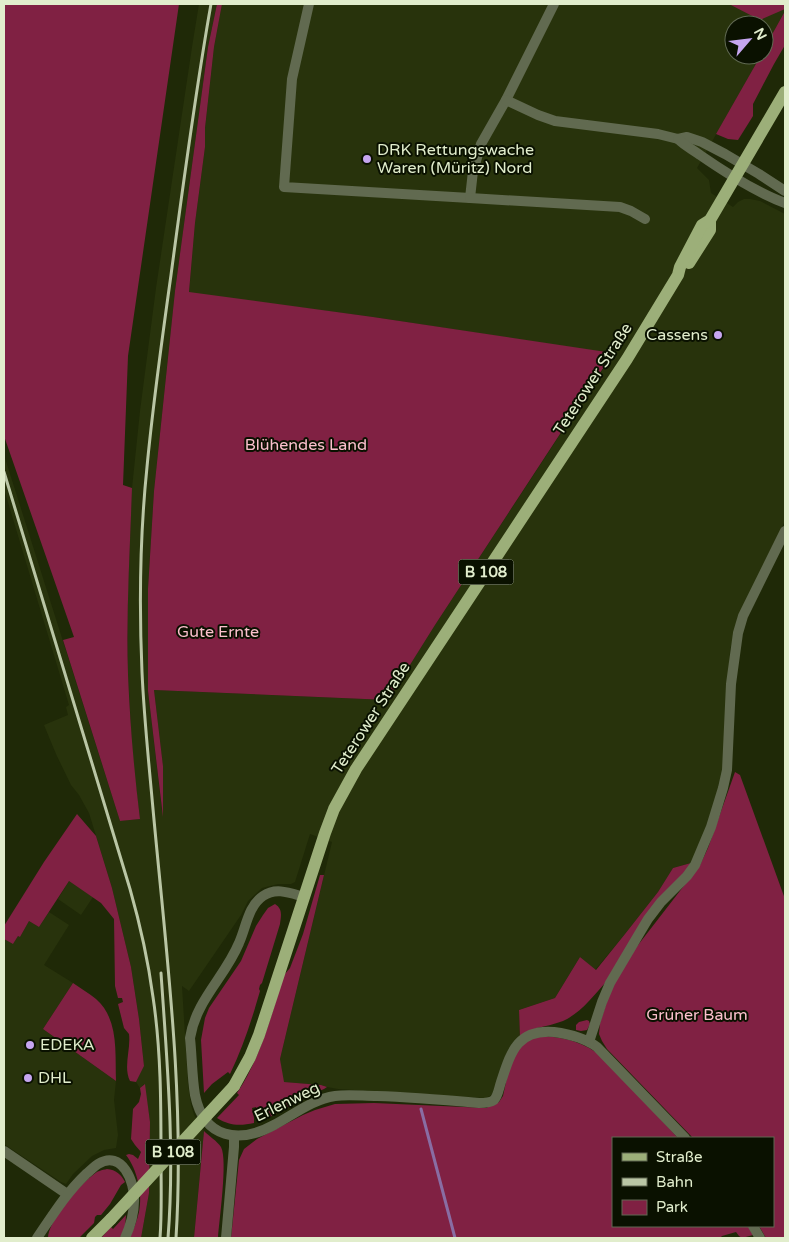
<svg xmlns="http://www.w3.org/2000/svg" width="789" height="1242" font-family="'Varela Round',sans-serif">
<style>
.built{fill:#28330c}
.green{fill:#802143}
.lines{fill:none;stroke-linecap:round;stroke-linejoin:round}
.stream{stroke:#896da3;stroke-width:3}
.street{stroke:#616a50;stroke-width:10}
.primary{stroke:#9caf79;stroke-width:12}
.rail{stroke:#bac6a5;stroke-width:3}
.primary-bridge{stroke:#9caf79;stroke-width:12}
.poi-dot{fill:#c6a6f0;stroke:#0a1100;stroke-width:2}
.labels{text-anchor:middle;dominant-baseline:central;stroke-width:4;stroke-linejoin:round;paint-order:stroke}
.shield{fill:#0a1100;stroke:#a0ab8f;stroke-width:1}
.shield-label{font-size:15px;font-weight:bold;fill:#e1edcc}
.poi-label{font-size:16px;fill:#e1edcc;stroke:#0a1100;text-anchor:start}
.street-label{font-size:16px;fill:#e1edcc;stroke:#0a1100}
.park-label{font-size:16px;fill:#fcc0cd;stroke:#0a1100}
</style>
<rect width="100%" height="100%" fill="#1f2907"/>
<g class="built">
<path d="M199 4H217L208 47 175 291 154 491 148 589V691L162 811 163 766 154 690 388 700 435 625 613 354 373 317 189 293 195 223 205 147V128L214 47 222 4H785V11L764 49V25H734V55H761L697 168 709 180 711 193 733 207 738 202 744 199H750L760 201 785 214V521L738 616 730 650 724 769 708 826 691 863 673 868 658 892 625 934 595 970 580 957 555 998 519 1010 520 1038 494 1093 490 1096 485 1098 338 1089 327 1087 321 1085 283 1082 280 1059 332 842 310 834 295 882 291 884H278L262 888 248 901 241 915 189 991 182 986 188 1084 191 1105 194 1115 204 1131 194 1238H141L149 1193 150 1122 144 1084 140 1088 136 1082 144 1066 139 1019 131 967 112 888 89 813 79 795 71 785 56 754 44 725 68 715 66 707 69 705 4 489V455L120 821 140 819 133 765 128 674V589L132 488 140 411 156 288 192 47Z"/>
<path d="M69 881 93 897 81 915 58 899Z"/>
<path d="M49 912 69 925 44 965 73 983 43 1029 116 1081 114 1100 118 1135 116 1148 104 1150 92 1156 73 1174 66 1184 61 1182 4 1144V939L13 944 18 936 20 937 29 921 39 927Z"/>
</g>
<g class="green">
<path d="M4 4H179L128 356 123 485 132 488C130 550 126 612 128 674 130 723 134 771 140 819L120 821 63 640 74 637 4 436Z"/>
<path d="M217 4H222L214 47 205 128V147L195 223 189 292 373 317 613 353 435 625 388 700 154 690 163 766V817L148 691V589L154 491 175 291 208 47Z"/>
<path d="M729 4H785V9L760 20Z"/>
<path d="M785 11V45L774 64 753 104V116L738 140 728 139 716 134 761 55H764V49Z"/>
<path d="M735 772 740 775 785 899V1238H766L759 1226H773V1138H693L607 1049 602 1041 599 1034 600 1023 612 985 628 958 700 865 708 848Z"/>
<path d="M77 814 96 836 112 888 131 967 139 1019 144 1066 136 1082 130 1081C123 1067 131 1049 129 1034L124 1028 118 1004 123 1002 122 998H118L115 986 114 919 101 903 69 881 39 927 29 921 20 937 18 936 13 944 4 939V926L44 862Z"/>
<path d="M691 863 607 981C594 995 581 1013 563 1021 555 1024 546 1026 537 1028 531 1030 525 1035 520 1038L519 1010 555 998 580 957 596 970 625 934 658 892 673 868Z"/>
<path d="M320 875H324L280 1059 284 1082 321 1085 327 1087 324 1089 317 1092 264 1120 259 1116 256 1107 252 1108 254 1118V1123C240 1126 230 1126 217 1118L239 1095 237 1093C261 1057 271 1016 284 975L290 968 303 934Z"/>
<path d="M275 904C283 909 281 916 280 924L262 983 260 985 259 989 260 991C252 1019 243 1047 230 1074L228 1072 212 1084 204 1093 201 1040 205 1018 209 1008 241 961 256 926 263 915 268 908Z"/>
<path d="M73 983C80 988 89 993 96 999 119 1019 115 1053 116 1081L43 1029Z"/>
<path d="M587 1020 589 1021 590 1024 587 1030 581 1031 576 1030V1025L579 1022Z"/>
<path d="M545 1036C568 1038 584 1043 603 1057L678 1138H613V1226H748L753 1235 742 1238 739 1236 736 1232 722 1236 720 1238H231L239 1160 244 1149 257 1139 303 1115 315 1110 335 1104 374 1103 486 1108 499 1102 503 1096 509 1068 518 1049 530 1038Z"/>
<path d="M145 1084 150 1122 149 1193 141 1238H130C133 1230 137 1221 139 1212 143 1194 137 1169 126 1155L129 1154 133 1155 138 1159 141 1152 135 1145 131 1139 133 1109 139 1102 141 1094 140 1088Z"/>
<path d="M204 1131C209 1136 217 1141 221 1147 228 1160 219 1221 218 1238H194Z"/>
<path d="M107 1169C116 1170 121 1174 125 1182L121 1185 110 1204 101 1215H97L95 1217 94 1223 79 1238H48C48 1221 79 1185 93 1175 97 1171 102 1170 107 1169Z"/>
<path d="M126 1215 125 1228 120 1238H101L111 1227 113 1229Z"/>
</g>
<g class="lines">
<path class="stream" d="M421 1109 455 1238"/>
<g class="street">
<path d="M309 4 292 79 284 187 470 198 473 171 481 144 506 100 554 4"/>
<path d="M506 100 538 115 555 121 658 134 678 139 687 137 702 142 725 154 759 174 785 191"/>
<path d="M678 139C685 146 692 149 700 155 726 173 755 192 785 203"/>
<path d="M470 198 620 207 631 211 645 219"/>
<path d="M304 897C290 893 276 887 263 896 248 906 246 928 239 943 225 977 196 1000 190 1038 192 1057 192 1077 195 1095 204 1139 239 1144 274 1125 293 1115 313 1099 335 1096 348 1094 363 1096 377 1096 411 1097 445 1100 479 1103 484 1103 490 1103 494 1100 498 1096 499 1088 501 1082 511 1052 517 1029 554 1032 569 1034 585 1038 597 1047L685 1138"/>
<path d="M589 1042 602 1002 610 983 639 934 648 919 661 902 687 876 695 865 711 827 723 788 727 770 731 684 738 633 743 616 785 531"/>
<path d="M4 1151 67 1194"/>
<path d="M753 1226 760 1238"/>
<path d="M37 1238C52 1216 66 1193 86 1174 90 1171 93 1167 98 1164 122 1149 135 1182 134 1201 134 1214 130 1227 125 1238"/>
<path d="M226 1238 234 1147V1136"/>
</g>
<g class="primary">
<path d="M689 263 710 230V220"/>
<path d="M234 1086 250 1057 259 1035 325 833 334 809 356 769 627 359 678 275 680 267 702 225 710 220 785 92"/>
<path d="M92 1238 111 1219"/>
</g>
<g class="rail">
<path d="M4 472 130 889C140 924 148 960 153 997 161 1050 161 1104 161 1158 161 1185 162 1212 160 1238"/>
<path d="M161 973C167 1061 175 1150 168 1238"/>
<path d="M176 1238C185 1095 166 951 153 809 149 764 144 718 142 672 139 604 140 535 147 467 153 403 162 339 171 275 183 185 195 94 211 4"/>
</g>
<path class="primary-bridge" d="M111 1219 234 1086"/>
</g>
<g class="poi-dot">
<circle cx="367" cy="159" r="5"/>
<circle cx="718" cy="335" r="5"/>
<circle cx="30" cy="1045" r="5"/>
<circle cx="28" cy="1078" r="5"/>
</g>
<g class="labels">
<g class="shield">
<rect x="458.5" y="559.5" width="55" height="25" rx="4"/>
<rect x="145.5" y="1139.5" width="55" height="25" rx="4"/>
</g>
<g class="shield-label">
<text x="486" y="572">B 108</text>
<text x="173" y="1152">B 108</text>
</g>
<g class="poi-label">
<text x="377" y="150">DRK Rettungswache<tspan x="377" dy="18">Waren (Müritz) Nord</tspan></text>
<text x="708" y="335" text-anchor="end">Cassens</text>
<text x="40" y="1045">EDEKA</text>
<text x="38" y="1078">DHL</text>
</g>
<g class="street-label">
<text transform="translate(593 379) rotate(-57)">Teterower Straße</text>
<text transform="translate(371 718) rotate(-57)">Teterower Straße</text>
<text transform="translate(287 1102) rotate(-26)">Erlenweg</text>
</g>
<g class="park-label">
<text x="306" y="445">Blühendes Land</text>
<text x="218" y="632">Gute Ernte</text>
<text x="697" y="1015">Grüner Baum</text>
</g>
</g>
<rect width="789" height="1242" fill="none" stroke="#e1edcc" stroke-width="10"/>
<rect x="612" y="1137" width="162" height="90" fill="#0a1100" stroke="#606952"/>
<rect x="622" y="1153" width="25" height="8" fill="#9caf79" stroke="#606952"/>
<text x="656" y="1162" font-size="15" fill="#e1edcc">Straße</text>
<rect x="622" y="1178" width="25" height="8" fill="#bac6a5" stroke="#606952"/>
<text x="656" y="1187" font-size="15" fill="#e1edcc">Bahn</text>
<rect x="622" y="1200" width="25" height="15" fill="#802143" stroke="#606952"/>
<text x="656" y="1212" font-size="15" fill="#e1edcc">Park</text>
<g transform="translate(749 40) rotate(62)"><circle r="24" fill="#0a1100" stroke="#606952"/>
<path d="M0-4L9 19L0 12L-9 19Z" fill="#c6a6f0"/>
<text y="-8" font-size="14" font-weight="bold" text-anchor="middle" fill="#e1edcc">N</text>
</g>
</svg>
